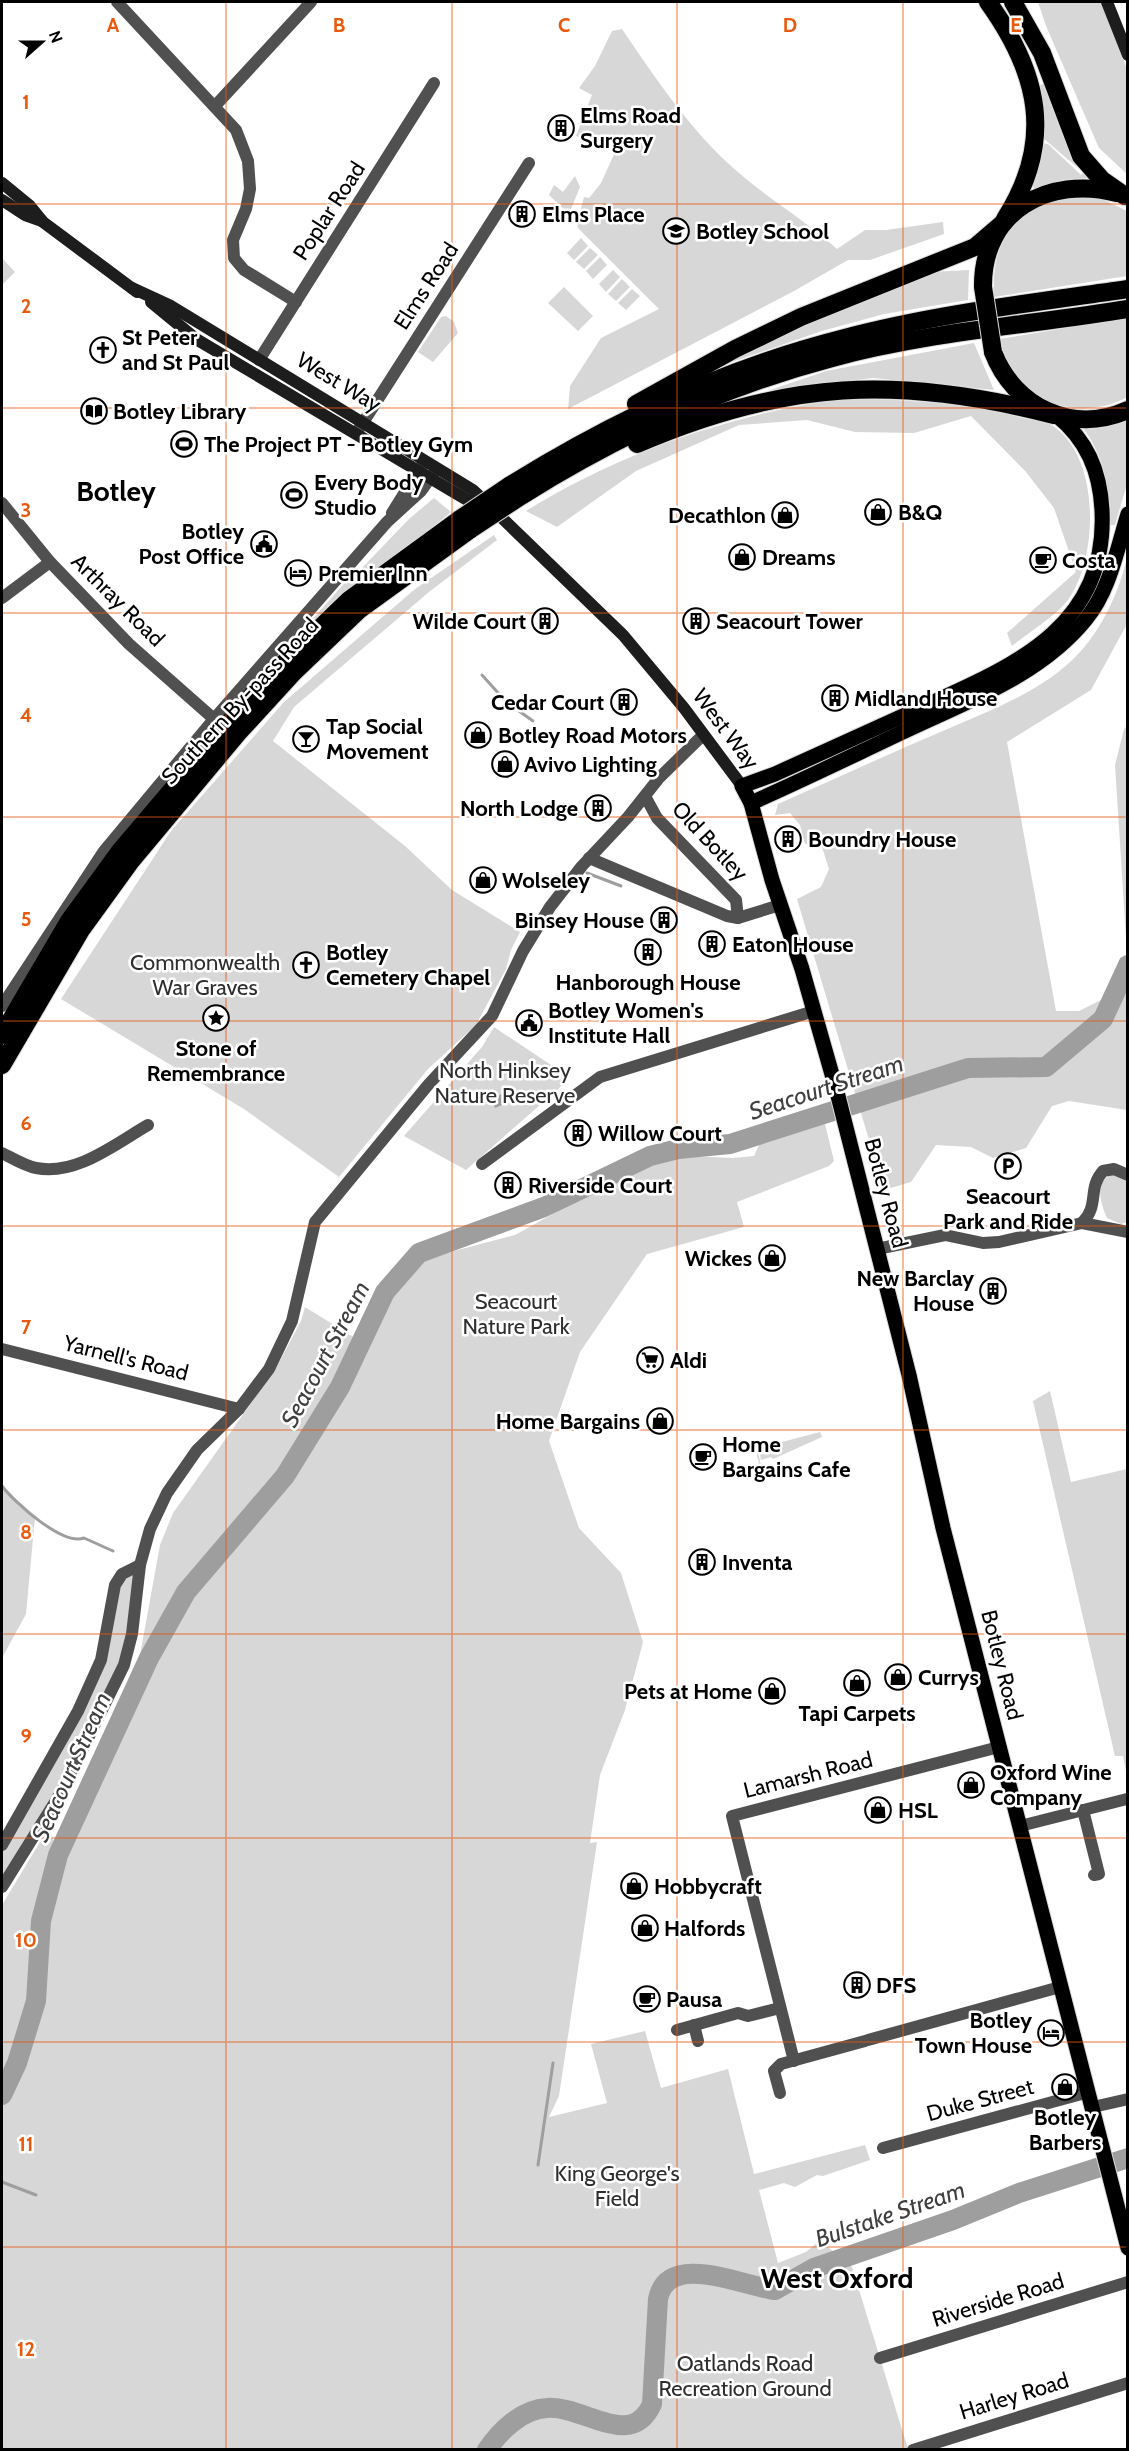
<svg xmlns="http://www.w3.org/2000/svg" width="1129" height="2451" font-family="Cabin,sans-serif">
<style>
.green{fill:#d7d7d7}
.water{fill:#9e9e9e}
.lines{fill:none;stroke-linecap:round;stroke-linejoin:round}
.stream{stroke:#9e9e9e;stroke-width:3}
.river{stroke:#9e9e9e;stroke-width:20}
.primary-casing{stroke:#dbdbdb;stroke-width:17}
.highway-casing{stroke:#dbdbdb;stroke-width:20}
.street{stroke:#505050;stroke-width:12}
.secondary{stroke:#1d1d1d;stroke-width:12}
.primary{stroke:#000;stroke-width:15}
.highway{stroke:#000;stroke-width:18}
.highway-bridge-casing{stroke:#dbdbdb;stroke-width:20;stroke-linecap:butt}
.highway-bridge{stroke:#000;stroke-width:18}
.grid{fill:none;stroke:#e8590c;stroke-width:1.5;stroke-opacity:0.55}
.labels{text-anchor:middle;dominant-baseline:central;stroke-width:5;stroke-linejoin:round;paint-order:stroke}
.poi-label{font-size:22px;font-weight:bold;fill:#000;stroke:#fff;text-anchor:start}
.street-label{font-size:22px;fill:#000;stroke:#fff}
.park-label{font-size:22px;fill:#2e2e2e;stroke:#fff}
.water-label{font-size:24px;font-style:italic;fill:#3f3f3f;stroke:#fff}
.district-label{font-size:28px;font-weight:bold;fill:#000;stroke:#fff}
.grid-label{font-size:20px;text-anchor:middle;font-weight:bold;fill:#e8590c;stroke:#fff;stroke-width:5;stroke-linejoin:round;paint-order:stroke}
</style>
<rect width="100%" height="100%" fill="#fff"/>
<g class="green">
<path d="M1038 2H1101L1127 69V174L1099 148 1046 26Z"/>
<path d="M622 29C656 79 692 133 739 173 770 200 806 221 837 249L865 230H886L943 222 944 234 870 260H848L794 291 568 409 570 386 601 338 659 309 578 228 577 223 584 197 589 198 601 183 616 150H602V145L576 136 592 95 579 88 595 66 612 31Z"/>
<path d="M1048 82 1082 165 1078 168 1043 138 1044 119 1040 85Z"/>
<path d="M1042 143 1048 144 1081 175 1086 170 1088 178 1065 180 1034 189 1032 183Z"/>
<path d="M575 176 580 187 569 214 549 195 554 185 563 192Z"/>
<path d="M1068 195 1096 196 1127 211V276L994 297C991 239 1013 211 1068 195Z"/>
<path d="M581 238 588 246 574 260 567 253Z"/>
<path d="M590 248 598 255 584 269 576 262Z"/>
<path d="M600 257 607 265 593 279 586 271Z"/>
<path d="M2 258 15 272 2 285Z"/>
<path d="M613 270 620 277 606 292 599 284Z"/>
<path d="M969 270 968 300 884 314 822 331 726 364 810 323 930 272Z"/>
<path d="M622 279 630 287 616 301 608 294Z"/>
<path d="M564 287 593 316 578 331 548 303Z"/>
<path d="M632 289 640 296 626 310 618 303Z"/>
<path d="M446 316 454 322 458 333 433 362 418 352 441 317Z"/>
<path d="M1127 318V397C1088 419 1032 409 1009 366 1005 358 1002 348 999 339Z"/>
<path d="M974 343 994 390 873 378 767 391 826 371Z"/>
<path d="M838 399C900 399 963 402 1023 418 1031 420 1043 420 1050 424 1101 454 1099 557 1068 600 1057 615 1028 633 1012 646L1007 633 1076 572 1054 508 1026 472 971 416 914 433 855 432 807 420 739 425 636 471 557 527 526 511C621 452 727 416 838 399Z"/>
<path d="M1127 416V484L1115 525H1110C1109 488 1105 456 1082 427Z"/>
<path d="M434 498 451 512 286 649 358 568 361 569 409 519Z"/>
<path d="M494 535 497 540 429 592 294 707 273 741 405 846 452 890 520 932 511 950 506 969 476 1025 428 1069 339 1177 244 1109 61 999 171 831 284 702 415 589Z"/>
<path d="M1127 557V624L1091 690 1007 742 1056 1011H1079L1107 997 1127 954 1115 765 1124 729 1127 726V1110L1069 1101 1052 1106 1026 1148 993 1158 971 1147 936 1145 911 1182 884 1190 797 899 821 887 829 869 822 847 805 844 800 825 790 813 775 815 778 804C834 779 889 754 945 730 986 712 1035 694 1069 663 1098 638 1119 594 1127 557Z"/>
<path d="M494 1027 566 1075V1082L466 1170 404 1136 482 1047Z"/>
<path d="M825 1124 834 1161 829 1166 737 1202 744 1227 647 1254 580 1352 549 1441 579 1528 621 1573 643 1642 625 1710 600 1775 590 1843 597 1842 559 2096 549 2117 607 2103 591 2044 645 2031 661 2088 728 2069 754 2174 865 2145 870 2160 823 2176 817 2175 795 2187 784 2183 759 2190 778 2263 806 2252 818 2242 826 2239 828 2247 852 2267 908 2449H497L502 2440 497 2425 477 2450H2V1905L49 1827 58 1854 149 1658 186 1592 285 1476 340 1387 377 1312 383 1316 388 1297 401 1279 424 1259 515 1235 634 1169 670 1155 733 1158 754 1156 759 1145Z"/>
<path d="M1115 1174 1126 1180 1128 1184 1127 1222 1121 1224 1107 1218C1100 1202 1093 1179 1115 1174Z"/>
<path d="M305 1307 360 1341 334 1389 266 1492 177 1592 171 1611 138 1666 160 1545 173 1513 276 1368 301 1321Z"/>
<path d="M1050 1391 1071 1482 1127 1469V1776L1123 1756H1115L1033 1401Z"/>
<path d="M820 1432 822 1437 773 1459 771 1457 761 1460 760 1454 770 1446 757 1449 761 1465H754L759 1463 755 1449Z"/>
<path d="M2 1486 35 1517 26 1614 2 1658Z"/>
<path d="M140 1565 132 1634 62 1791 2 1887V1845L101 1660 115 1585Z"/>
</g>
<path class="water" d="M508 1089 511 1093 502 1105 495 1108 493 1100Z"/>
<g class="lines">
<g class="stream">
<path d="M482 675 500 695"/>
<path d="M519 711 533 721"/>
<path d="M587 873 621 886"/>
<path d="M2 1486C15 1503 63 1546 84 1538L113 1551"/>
<path d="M538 2165 553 2063"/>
<path d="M2 2182 36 2195"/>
</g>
<g class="river">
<path d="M2 2095 17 2063 36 2001 41 1921 58 1855 149 1658 186 1592 285 1476 340 1387 385 1292 419 1253 544 1207 650 1156 678 1149 730 1144 968 1068 1046 1067 1103 1019 1128 965"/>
<path d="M487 2450C500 2431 522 2409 547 2408 584 2405 631 2451 652 2404L658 2299C668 2250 745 2287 775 2290L814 2268 953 2220 1019 2193 1128 2158"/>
</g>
<g class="primary-casing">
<g id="primary">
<path d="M1056 415C1087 440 1100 471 1102 510 1108 631 1008 668 916 710 869 731 822 753 775 774L742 786 751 803 772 880 802 969 837 1092 909 1375 943 1528 1128 2248"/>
<path d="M751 803C803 780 854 755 905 731 968 701 1041 675 1086 619 1110 590 1117 549 1128 514"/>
</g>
</g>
<g class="highway-casing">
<g id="highway">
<path d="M988 2C1039 73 1055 141 1005 219"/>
<path d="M1013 2 1042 53 1081 156 1102 180 1125 196"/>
<path d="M983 287C982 211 1049 175 1117 193"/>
<path d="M993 352C1014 407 1072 435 1128 410"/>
<path d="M636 404 735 349 801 317 975 247 1003 223"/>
<path d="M637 444C785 380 899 375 1054 415"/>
<path d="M509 486C612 422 723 369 841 339 934 314 1032 303 1128 289"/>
<path d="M521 496C617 436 722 387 832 358 928 332 1029 325 1128 309"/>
<path d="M2 1035 69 921 120 851 261 685 349 600 460 519"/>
<path d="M2 1065 81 930 131 861 238 733 294 672 359 610 471 529"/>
</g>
</g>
<g class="street">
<path d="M117 2 236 130 248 161 250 189 246 209 233 240 234 258 244 270 296 302"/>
<path d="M215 106 311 2"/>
<path d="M259 360 434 83"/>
<path d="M357 432 529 163"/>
<path d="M2 503 50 562 129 644 214 719"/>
<path d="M392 513 424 462"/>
<path d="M2 598 50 562"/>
<path d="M645 796 657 818 736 900 738 918"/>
<path d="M589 858 727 916 738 918 780 905"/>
<path d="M2 1006 104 851 214 719 387 522 421 491 436 470"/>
<path d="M2 1153C12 1158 25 1166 36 1168 76 1176 115 1144 148 1125"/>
<path d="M482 1164 600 1077 814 1011"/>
<path d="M1082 1223C1100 1205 1087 1189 1103 1171L1114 1169 1128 1175"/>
<path d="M877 1249 945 1235 983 1243 999 1242 1082 1223 1128 1232"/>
<path d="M2 1349 239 1409"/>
<path d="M1083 1810 1099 1874 1094 1875"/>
<path d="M1020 1826 1127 1799"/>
<path d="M2 1845 78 1711 101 1660 115 1585 122 1574 140 1565"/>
<path d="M2 1887 62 1791 124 1665 132 1634 140 1565 150 1529 167 1493 197 1450 239 1409 269 1369 292 1321 315 1222 428 1085 492 1016 523 951 550 907 582 866 628 817 659 778 703 735"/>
<path d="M694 2025 698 2041"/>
<path d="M677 2030 738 2013 748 2016 780 2008"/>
<path d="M868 2040 1060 1987"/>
<path d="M794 2061 732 1816 999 1747"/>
<path d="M780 2093 774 2071 781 2064 865 2041"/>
<path d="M1093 2107 1128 2099"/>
<path d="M883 2148 1089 2092"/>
<path d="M880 2358 1128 2282"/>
<path d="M913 2450 1128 2383"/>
</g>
<g class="secondary">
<path d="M1107 2 1128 55"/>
<path d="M2 183 30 206 43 222 137 292"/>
<path d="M2 200 25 215 42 221"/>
<path d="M132 288 171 306 473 490 623 635 684 708 742 786"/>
<path d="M151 302 196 339 484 510"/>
</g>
<use href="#primary" class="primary"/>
<use href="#highway" class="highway"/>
<g class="highway-bridge-casing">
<g id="highway-bridge">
<path d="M983 287 993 352"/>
<path d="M460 519 509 486"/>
<path d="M471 529 521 496"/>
</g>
</g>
<use href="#highway-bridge" class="highway-bridge"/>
</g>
<path class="grid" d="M226 2V2450M452 2V2450M677 2V2450M903 2V2450M2 204H1128M2 408H1128M2 613H1128M2 817H1128M2 1021H1128M2 1226H1128M2 1430H1128M2 1634H1128M2 1838H1128M2 2042H1128M2 2247H1128"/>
<defs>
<g id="building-ring" transform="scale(1.35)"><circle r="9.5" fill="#fff" stroke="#000" stroke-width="1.5"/><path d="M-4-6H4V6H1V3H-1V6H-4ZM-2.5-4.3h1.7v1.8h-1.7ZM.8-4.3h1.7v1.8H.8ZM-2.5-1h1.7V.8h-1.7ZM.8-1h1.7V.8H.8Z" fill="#000"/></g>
<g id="school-ring" transform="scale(1.35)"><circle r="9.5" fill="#fff" stroke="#000" stroke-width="1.5"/><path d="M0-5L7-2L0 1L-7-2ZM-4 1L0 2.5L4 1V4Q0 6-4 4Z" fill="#000"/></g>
<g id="church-ring" transform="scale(1.35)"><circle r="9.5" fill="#fff" stroke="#000" stroke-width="1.5"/><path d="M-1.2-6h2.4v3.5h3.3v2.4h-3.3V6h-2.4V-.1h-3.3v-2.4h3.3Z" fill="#000"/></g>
<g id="library-ring" transform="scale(1.35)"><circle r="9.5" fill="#fff" stroke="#000" stroke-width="1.5"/><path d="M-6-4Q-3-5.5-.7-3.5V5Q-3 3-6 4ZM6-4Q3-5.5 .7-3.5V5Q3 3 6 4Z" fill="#000"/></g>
<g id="stadium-ring" transform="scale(1.35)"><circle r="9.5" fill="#fff" stroke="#000" stroke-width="1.5"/><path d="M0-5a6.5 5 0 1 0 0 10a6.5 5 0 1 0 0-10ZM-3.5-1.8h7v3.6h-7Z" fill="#000"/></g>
<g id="shop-ring" transform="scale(1.35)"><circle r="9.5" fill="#fff" stroke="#000" stroke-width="1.5"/><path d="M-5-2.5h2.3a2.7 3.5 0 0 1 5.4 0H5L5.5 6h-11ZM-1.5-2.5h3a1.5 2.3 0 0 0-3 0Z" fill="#000"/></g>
<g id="civic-ring" transform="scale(1.35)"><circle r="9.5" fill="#fff" stroke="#000" stroke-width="1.5"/><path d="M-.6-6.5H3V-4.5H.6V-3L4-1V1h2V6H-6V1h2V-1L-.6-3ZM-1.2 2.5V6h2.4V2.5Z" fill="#000"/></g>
<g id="cafe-ring" transform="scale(1.35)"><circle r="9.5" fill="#fff" stroke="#000" stroke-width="1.5"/><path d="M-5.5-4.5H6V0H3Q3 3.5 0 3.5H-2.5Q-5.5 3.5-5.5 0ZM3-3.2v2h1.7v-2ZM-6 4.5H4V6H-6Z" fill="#000"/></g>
<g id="hotel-ring" transform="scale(1.35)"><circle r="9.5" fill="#fff" stroke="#000" stroke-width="1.5"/><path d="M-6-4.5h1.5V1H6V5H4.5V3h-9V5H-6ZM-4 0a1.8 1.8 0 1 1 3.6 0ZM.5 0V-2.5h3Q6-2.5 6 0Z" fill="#000"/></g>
<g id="bar-ring" transform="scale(1.35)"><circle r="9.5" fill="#fff" stroke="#000" stroke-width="1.5"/><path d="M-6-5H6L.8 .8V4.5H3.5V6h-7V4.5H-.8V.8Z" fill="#000"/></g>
<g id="sight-ring" transform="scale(1.35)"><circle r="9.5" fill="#fff" stroke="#000" stroke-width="1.5"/><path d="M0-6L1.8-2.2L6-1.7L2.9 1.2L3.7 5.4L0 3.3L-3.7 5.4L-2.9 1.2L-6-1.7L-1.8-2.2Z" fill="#000"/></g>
<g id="parking-ring" transform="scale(1.35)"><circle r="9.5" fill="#fff" stroke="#000" stroke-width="1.5"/><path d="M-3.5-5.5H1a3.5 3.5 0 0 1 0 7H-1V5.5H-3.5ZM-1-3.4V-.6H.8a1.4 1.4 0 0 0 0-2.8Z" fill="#000"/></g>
<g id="supermarket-ring" transform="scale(1.35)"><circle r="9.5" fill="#fff" stroke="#000" stroke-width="1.5"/><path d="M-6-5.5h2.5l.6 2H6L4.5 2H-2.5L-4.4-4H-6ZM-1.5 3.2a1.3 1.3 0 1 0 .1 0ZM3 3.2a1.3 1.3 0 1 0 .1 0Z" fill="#000"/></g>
</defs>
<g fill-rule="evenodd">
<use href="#building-ring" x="561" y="128"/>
<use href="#building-ring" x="522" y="214"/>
<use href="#school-ring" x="676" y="231"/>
<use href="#church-ring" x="103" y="350"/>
<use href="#library-ring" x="94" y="411"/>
<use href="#stadium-ring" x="184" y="444"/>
<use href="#stadium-ring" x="294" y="495"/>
<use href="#shop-ring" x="878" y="512"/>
<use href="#shop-ring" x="785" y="515"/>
<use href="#civic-ring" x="264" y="544"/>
<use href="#shop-ring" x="742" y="557"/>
<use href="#cafe-ring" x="1043" y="560"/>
<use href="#hotel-ring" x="298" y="573"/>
<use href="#building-ring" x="545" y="621"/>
<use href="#building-ring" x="696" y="621"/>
<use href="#building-ring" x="835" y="698"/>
<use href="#building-ring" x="624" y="702"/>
<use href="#shop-ring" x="478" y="735"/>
<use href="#bar-ring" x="306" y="739"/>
<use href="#shop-ring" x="505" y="764"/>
<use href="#building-ring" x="598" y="808"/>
<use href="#building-ring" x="788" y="839"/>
<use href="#shop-ring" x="483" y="880"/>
<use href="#building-ring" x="664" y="920"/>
<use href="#building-ring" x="712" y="944"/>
<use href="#building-ring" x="648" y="952"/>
<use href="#church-ring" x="306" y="965"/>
<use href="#sight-ring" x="216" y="1018"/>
<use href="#civic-ring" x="529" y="1023"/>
<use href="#building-ring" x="578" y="1133"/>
<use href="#parking-ring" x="1008" y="1166"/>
<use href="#building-ring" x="508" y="1185"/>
<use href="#shop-ring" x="772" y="1258"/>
<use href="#building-ring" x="993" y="1291"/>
<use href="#supermarket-ring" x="650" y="1360"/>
<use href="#shop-ring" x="660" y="1421"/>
<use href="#cafe-ring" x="703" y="1457"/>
<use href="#building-ring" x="702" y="1562"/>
<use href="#shop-ring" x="898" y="1677"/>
<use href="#shop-ring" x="857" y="1683"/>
<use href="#shop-ring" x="772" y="1691"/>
<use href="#shop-ring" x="971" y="1785"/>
<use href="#shop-ring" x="878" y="1810"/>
<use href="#shop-ring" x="634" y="1886"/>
<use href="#shop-ring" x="645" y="1928"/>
<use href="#building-ring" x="857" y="1985"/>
<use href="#cafe-ring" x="647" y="1999"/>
<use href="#hotel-ring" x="1051" y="2033"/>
<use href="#shop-ring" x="1065" y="2087"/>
</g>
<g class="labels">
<g class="poi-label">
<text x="580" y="115">Elms Road<tspan x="580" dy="25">Surgery</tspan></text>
<text x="542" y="214">Elms Place</text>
<text x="696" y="231">Botley School</text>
<text x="122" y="337">St Peter<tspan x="122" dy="25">and St Paul</tspan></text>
<text x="113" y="411">Botley Library</text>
<text x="204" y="444">The Project PT - Botley Gym</text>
<text x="314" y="482">Every Body<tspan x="314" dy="25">Studio</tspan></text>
<text x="898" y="512">B&amp;Q</text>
<text x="766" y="515" text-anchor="end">Decathlon</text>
<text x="244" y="531" text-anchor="end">Botley<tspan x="244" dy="25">Post Office</tspan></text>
<text x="762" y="557">Dreams</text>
<text x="1062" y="560">Costa</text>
<text x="318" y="573">Premier Inn</text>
<text x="526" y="621" text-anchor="end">Wilde Court</text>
<text x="716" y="621">Seacourt Tower</text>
<text x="854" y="698">Midland House</text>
<text x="604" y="702" text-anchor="end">Cedar Court</text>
<text x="326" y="726">Tap Social<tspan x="326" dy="25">Movement</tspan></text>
<text x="498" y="735">Botley Road Motors</text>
<text x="524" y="764">Avivo Lighting</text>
<text x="578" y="808" text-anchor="end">North Lodge</text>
<text x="808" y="839">Boundry House</text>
<text x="502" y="880">Wolseley</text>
<text x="644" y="920" text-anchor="end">Binsey House</text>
<text x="732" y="944">Eaton House</text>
<text x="326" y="952">Botley<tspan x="326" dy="25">Cemetery Chapel</tspan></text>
<text x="648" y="982" text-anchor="middle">Hanborough House</text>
<text x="548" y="1010">Botley Women's<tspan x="548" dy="25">Institute Hall</tspan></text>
<text x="216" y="1048" text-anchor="middle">Stone of<tspan x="216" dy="25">Remembrance</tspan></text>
<text x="598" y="1133">Willow Court</text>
<text x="528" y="1185">Riverside Court</text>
<text x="1008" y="1196" text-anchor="middle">Seacourt<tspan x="1008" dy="25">Park and Ride</tspan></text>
<text x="752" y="1258" text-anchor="end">Wickes</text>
<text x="974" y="1278" text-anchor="end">New Barclay<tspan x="974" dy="25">House</tspan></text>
<text x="670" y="1360">Aldi</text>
<text x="640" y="1421" text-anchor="end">Home Bargains</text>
<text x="722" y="1444">Home<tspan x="722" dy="25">Bargains Cafe</tspan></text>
<text x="722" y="1562">Inventa</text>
<text x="918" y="1677">Currys</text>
<text x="752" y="1691" text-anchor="end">Pets at Home</text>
<text x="857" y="1713" text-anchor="middle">Tapi Carpets</text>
<text x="990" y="1772">Oxford Wine<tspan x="990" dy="25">Company</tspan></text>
<text x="898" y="1810">HSL</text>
<text x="654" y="1886">Hobbycraft</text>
<text x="664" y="1928">Halfords</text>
<text x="876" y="1985">DFS</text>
<text x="666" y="1999">Pausa</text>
<text x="1032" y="2020" text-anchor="end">Botley<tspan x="1032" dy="25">Town House</tspan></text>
<text x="1065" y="2117" text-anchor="middle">Botley<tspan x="1065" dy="25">Barbers</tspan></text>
</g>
<g class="street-label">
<text transform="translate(329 211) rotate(-57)">Poplar Road</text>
<text transform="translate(426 286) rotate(-57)">Elms Road</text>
<text transform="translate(339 382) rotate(31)">West Way</text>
<text transform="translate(118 600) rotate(45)">Arthray Road</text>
<text transform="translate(240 701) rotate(-47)">Southern By-pass Road</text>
<text transform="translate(726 729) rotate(53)">West Way</text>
<text transform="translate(710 841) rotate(47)">Old Botley</text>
<text transform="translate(886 1193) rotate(75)">Botley Road</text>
<text transform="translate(126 1358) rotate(14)">Yarnell's Road</text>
<text transform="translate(1002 1665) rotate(76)">Botley Road</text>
<text transform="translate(808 1775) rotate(-14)">Lamarsh Road</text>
<text transform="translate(980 2100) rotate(-15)">Duke Street</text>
<text transform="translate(998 2300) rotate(-17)">Riverside Road</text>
<text transform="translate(1014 2396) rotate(-17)">Harley Road</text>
</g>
<g class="park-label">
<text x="205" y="962">Commonwealth<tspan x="205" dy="25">War Graves</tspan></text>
<text x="505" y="1070">North Hinksey<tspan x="505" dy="25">Nature Reserve</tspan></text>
<text x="516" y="1301">Seacourt<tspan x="516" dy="25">Nature Park</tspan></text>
<text x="617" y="2173">King George's<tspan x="617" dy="25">Field</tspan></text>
<text x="745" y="2363">Oatlands Road<tspan x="745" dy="25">Recreation Ground</tspan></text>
</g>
<g class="water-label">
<text transform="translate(826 1087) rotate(-18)">Seacourt Stream</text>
<text transform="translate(325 1354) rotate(-62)">Seacourt Stream</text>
<text transform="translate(71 1767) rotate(-66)">Seacourt Stream</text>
<text transform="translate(890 2214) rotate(-19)">Bulstake Stream</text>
</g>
<g class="district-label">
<text x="116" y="491">Botley</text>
<text x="837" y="2278">West Oxford</text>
</g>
</g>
<g class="grid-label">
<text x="113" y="32">A</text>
<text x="339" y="32">B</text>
<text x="564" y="32">C</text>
<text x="790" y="32">D</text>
<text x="1016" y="32">E</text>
<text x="26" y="109">1</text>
<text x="26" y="313">2</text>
<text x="26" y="517">3</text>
<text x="26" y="722">4</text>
<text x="26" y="926">5</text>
<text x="26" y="1130">6</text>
<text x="26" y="1334">7</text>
<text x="26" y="1539">8</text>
<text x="26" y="1743">9</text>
<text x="26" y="1947">10</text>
<text x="26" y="2151">11</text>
<text x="26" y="2356">12</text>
</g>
<rect width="1129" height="2451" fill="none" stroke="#000000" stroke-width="6"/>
<g transform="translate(42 42) rotate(69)" stroke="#ffffff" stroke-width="4.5" paint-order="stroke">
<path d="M0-4.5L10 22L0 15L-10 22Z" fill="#000000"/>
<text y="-9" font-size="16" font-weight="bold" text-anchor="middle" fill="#000000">N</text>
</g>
</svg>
